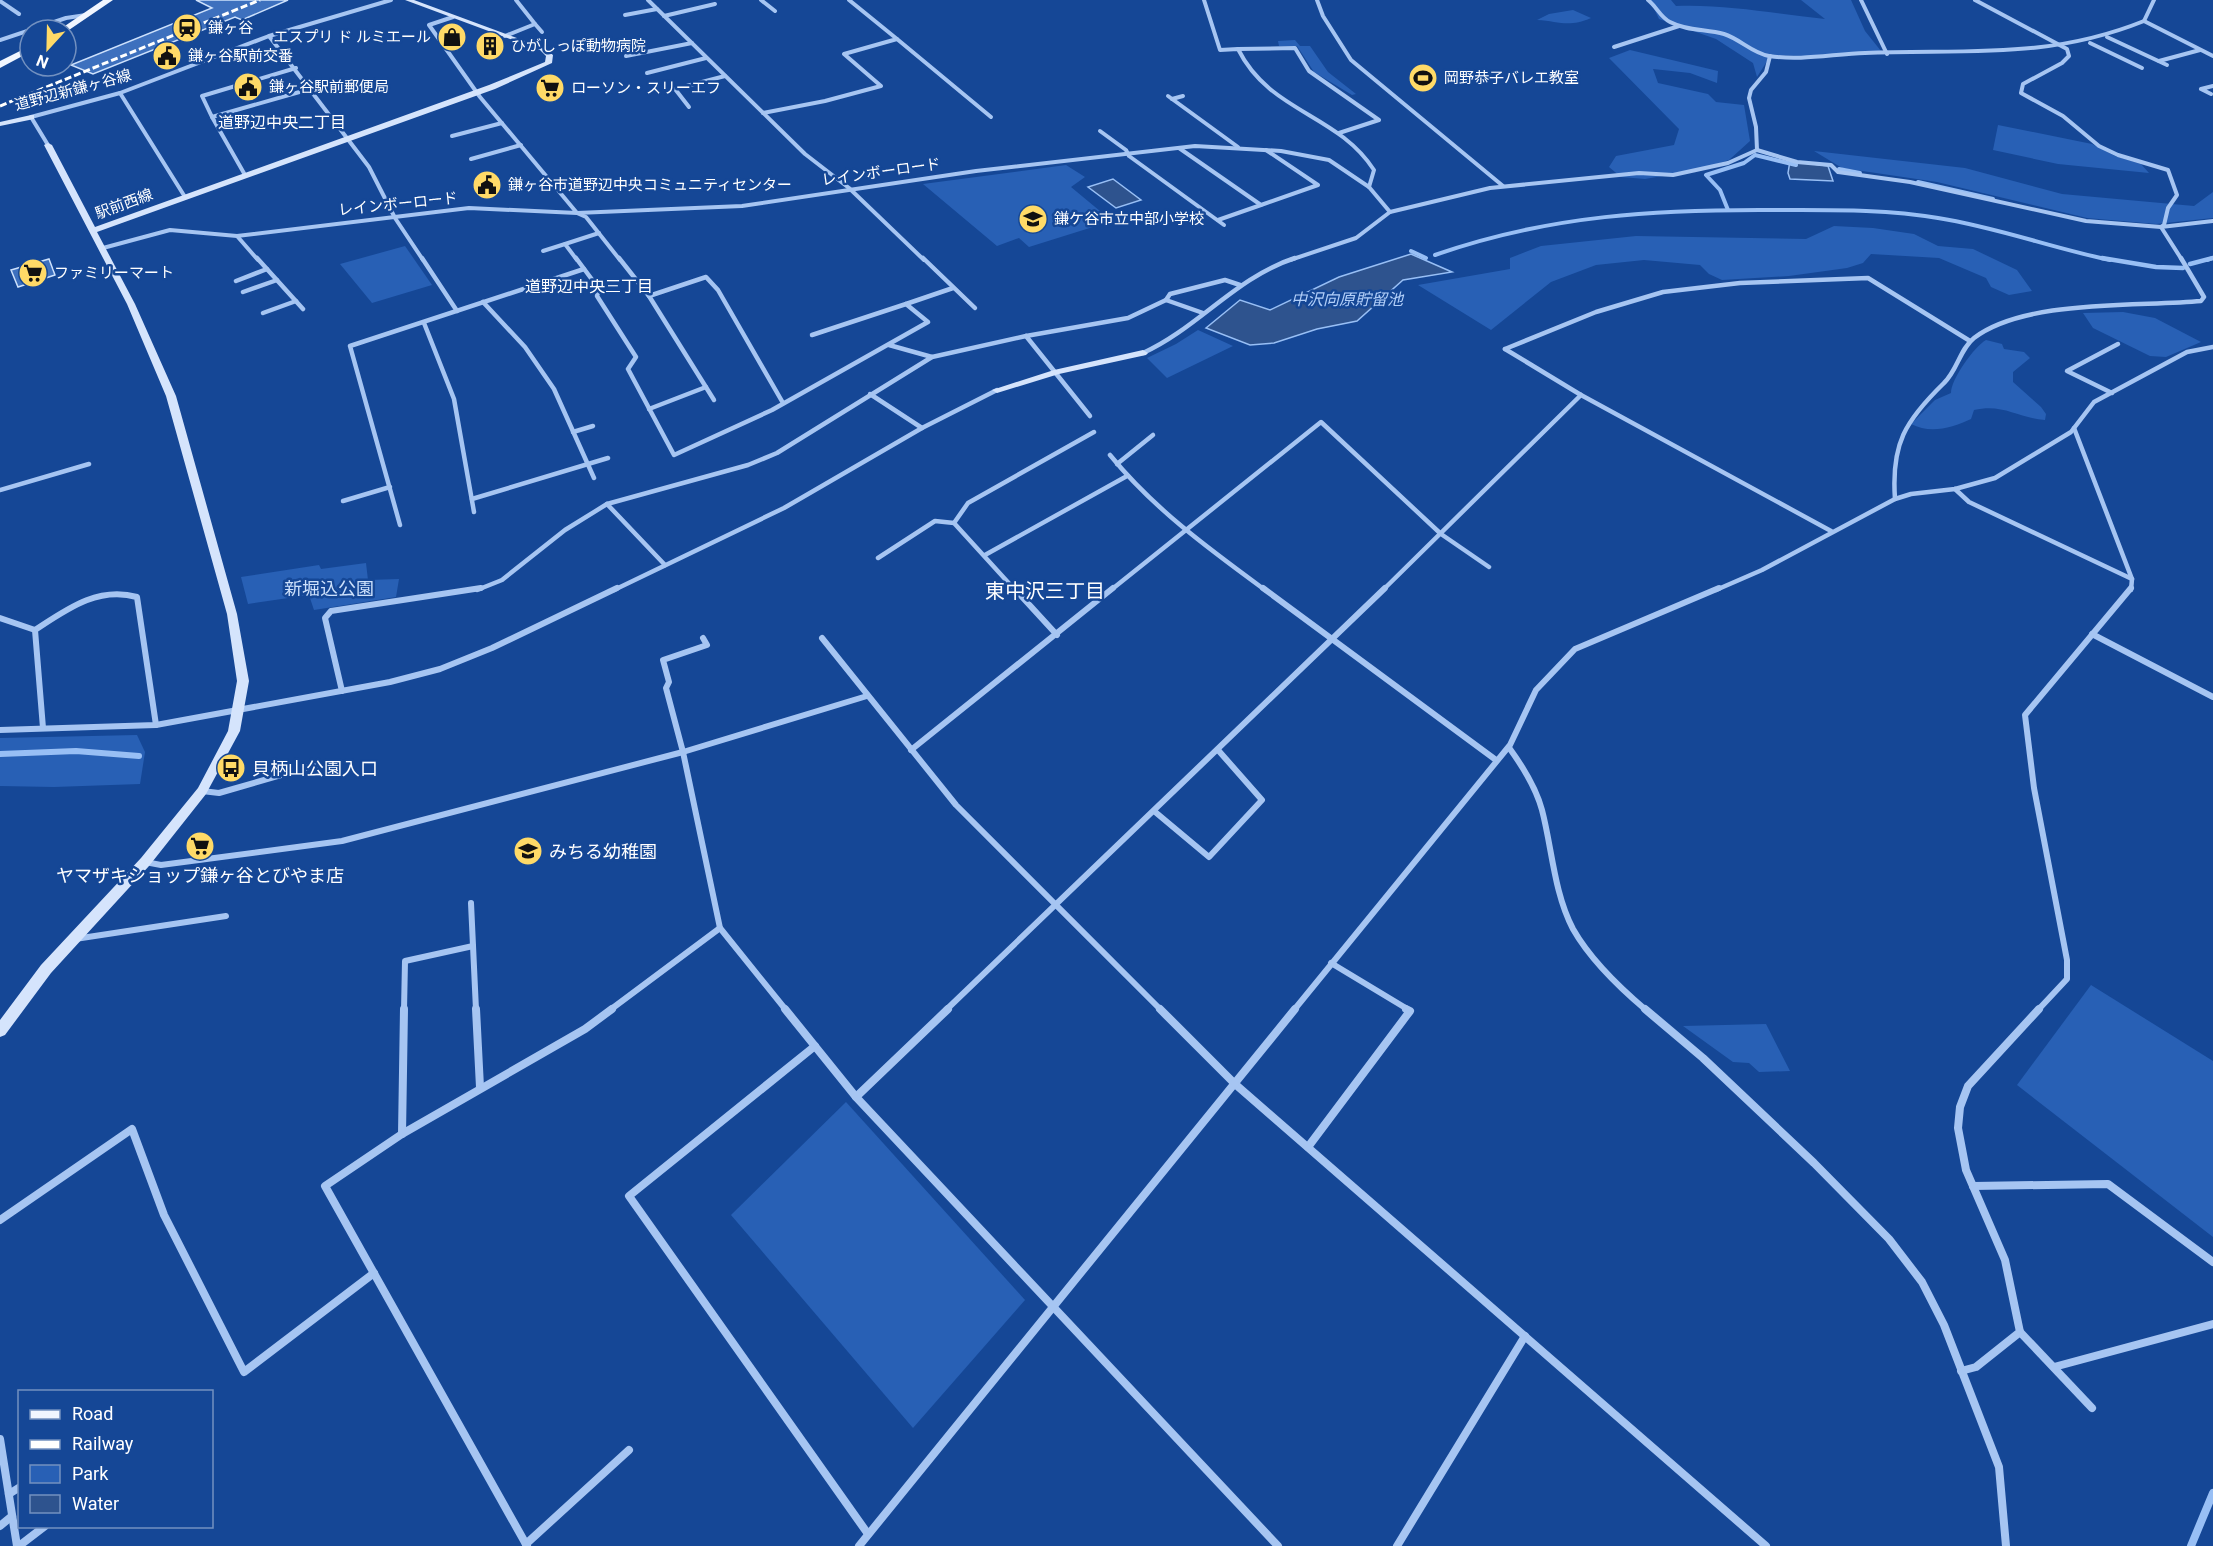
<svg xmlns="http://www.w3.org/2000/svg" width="2213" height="1546" font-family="Roboto,'Noto Sans JP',sans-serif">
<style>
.green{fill:#2860b5}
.water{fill:#2e538e;stroke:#98bff5;stroke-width:1.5}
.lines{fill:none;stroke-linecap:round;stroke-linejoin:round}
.stream-far3{stroke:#98bff5;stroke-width:4}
.stream-far2{stroke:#98bff5;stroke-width:4.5}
.stream-far1{stroke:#98bff5;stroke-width:6}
.stream{stroke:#98bff5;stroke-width:8}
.building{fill:#3d70be;stroke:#cde1fc;stroke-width:1.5}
.street-far3{stroke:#a6c5f2;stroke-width:4}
.street-far2{stroke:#a6c5f2;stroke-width:4.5}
.street-far1{stroke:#a6c5f2;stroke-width:6}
.street{stroke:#a6c5f2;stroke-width:8}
.secondary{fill:#d5e4fc;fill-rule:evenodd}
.primary{fill:#f1f6ff;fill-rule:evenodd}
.rail{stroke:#fff;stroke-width:3;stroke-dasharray:7 3;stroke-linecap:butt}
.labels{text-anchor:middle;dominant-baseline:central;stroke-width:5;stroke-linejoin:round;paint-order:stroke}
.far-poi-label{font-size:15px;fill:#fff;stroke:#154796;text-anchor:start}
.far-street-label{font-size:15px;fill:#fff;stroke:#154796}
.far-neighbourhood-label{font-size:16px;fill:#fff;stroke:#154796}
.far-water-label{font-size:16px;font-style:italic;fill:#b2cff9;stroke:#154796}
.park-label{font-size:18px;fill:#cde1fc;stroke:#154796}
.poi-label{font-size:18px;fill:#fff;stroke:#154796;text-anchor:start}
.neighbourhood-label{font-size:20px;fill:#fff;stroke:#154796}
</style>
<rect width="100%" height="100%" fill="#154796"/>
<g class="green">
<path d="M1650 0H1671L1676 6C1726 4 1776 14 1825 19L1801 0H1851L1865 31 1881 51 1807 56 1771 55 1757 77 1753 63 1716 39 1659 19Z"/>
<path d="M1573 10 1591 18C1568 28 1559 21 1537 20L1549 14Z"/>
<path d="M1295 40 1300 46H1310L1328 72 1356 94 1352 95 1314 72 1297 46H1279L1278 41Z"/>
<path d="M1630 50 1718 71 1717 83 1690 73 1653 69 1658 83 1708 94 1716 102 1744 105 1750 141 1729 160 1697 170 1645 179 1621 177 1609 167 1616 156 1674 145 1679 129 1609 58Z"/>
<path d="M1998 125 2092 144 2115 156 2141 164 2149 173 2058 164 1993 150Z"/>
<path d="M1814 151 1965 168 2062 194 2194 206 2213 192V218L2156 224 2087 218 1937 182 1842 168Z"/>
<path d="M1066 165 1085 177 1071 187 1112 221 1029 247 1019 238 997 246 923 184Z"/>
<path d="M1834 226 1873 228 1914 234 1938 246 1973 249 2017 270 2032 291 2009 295 1991 287 1986 278 1939 258 1871 254 1863 263 1847 268 1789 276 1722 280 1709 274 1700 265 1644 260 1596 265 1551 282 1491 330 1418 285 1510 269V258L1541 246 1636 236 1806 239Z"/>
<path d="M405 246 432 285 372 303 340 264Z"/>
<path d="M2123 312 2155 318 2201 342 2166 357 2150 356 2093 328 2083 313Z"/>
<path d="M1198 330 1233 346 1167 378 1147 358 1176 344Z"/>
<path d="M1986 340 2002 344 2004 349 2024 352 2030 358 2013 372V382L2041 407 2046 414 2045 420C2018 418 2003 403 1974 410L1971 419C1952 428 1930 434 1911 424L1935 400 1951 393C1951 379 1974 347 1986 340Z"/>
<path d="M366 563 368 580 399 579 396 597 314 610 309 595 248 604 241 577 319 565 321 569Z"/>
<path d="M137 735 145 752 140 784 54 787 0 786V738Z"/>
<path d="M2091 985 2213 1061V1237L2017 1085Z"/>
<path d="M1766 1024 1790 1071 1759 1072 1749 1063 1733 1062 1683 1026Z"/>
<path d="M846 1102 1025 1300 913 1428 731 1215Z"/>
</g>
<g class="water">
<path d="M1790 161 1828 166 1833 181 1790 179 1788 173Z"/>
<path d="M1113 179 1141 200 1116 208 1088 187Z"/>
<path d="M1411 254 1452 272 1403 280 1357 321 1317 329 1274 343 1250 345 1206 328 1240 300 1270 310 1339 277Z"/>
</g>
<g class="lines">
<g class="stream-far3">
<path d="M1839 169 1860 173"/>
<path d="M1918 182 1993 199"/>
<path d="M1728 210 1720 190 1706 175 1744 163 1755 155 1796 165"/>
<path d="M1411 251 1426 258"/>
<path d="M1435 255C1549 215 1659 209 1779 210 1832 210 1886 209 1938 218 1996 227 2052 248 2110 260"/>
<path d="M2207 260 2213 258"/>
</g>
<g class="stream-far2">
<path d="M2102 258 2156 267 2183 268"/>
<path d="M2190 264 2213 258"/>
</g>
<path class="stream-far1" d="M0 754 76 751 139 756"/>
<path class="stream" d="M2191 1546 2213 1493"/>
</g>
<g class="building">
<path d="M196 0H288L242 20 235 17 93 74 71 65 212 8Z"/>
<path d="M49 259 55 275 18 287 11 270Z"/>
</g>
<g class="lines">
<g class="street-far3">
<path d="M648 0 805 154 849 188 924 260"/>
<path d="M761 0 775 11"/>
<path d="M1204 0 1220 50 1238 49C1270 113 1337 113 1374 170L1369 187"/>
<path d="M1317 0 1323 16 1351 60 1503 186"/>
<path d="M1648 0C1657 7 1660 17 1670 22 1687 31 1706 29 1724 34 1740 39 1752 53 1769 56 1801 61 1833 54 1865 53 1965 49 2047 60 2144 21L2154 0"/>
<path d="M1861 0 1887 54"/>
<path d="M1975 0 2067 49 2069 56 2062 63 2023 84 2021 93 2063 116 2099 146 2118 155 2168 170 2177 195 2168 208 2164 225 2161 227 2182 260"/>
<path d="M0 1 19 14"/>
<path d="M625 15 657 9"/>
<path d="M664 16 715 4"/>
<path d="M453 17 429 25 480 97 577 213 586 217 620 260"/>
<path d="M2144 21 2213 56"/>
<path d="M535 24 542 32"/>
<path d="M269 36 369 167 395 218 423 260"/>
<path d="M505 36 535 24 516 0"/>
<path d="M2107 37 2167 65"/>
<path d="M897 39 991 117"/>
<path d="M0 40 66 18 86 15"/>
<path d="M2090 43 2142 68"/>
<path d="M1614 47 1679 26"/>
<path d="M1238 49 1295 48 1309 71 1379 120 1339 133"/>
<path d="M626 56 692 43"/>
<path d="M2159 61 2200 50"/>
<path d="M296 68 202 96 212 117 310 89"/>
<path d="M647 73 706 58"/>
<path d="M120 93 185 197"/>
<path d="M2211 94 2201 89 2213 86"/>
<path d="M1168 96 1238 147"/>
<path d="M1172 99 1183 96"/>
<path d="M689 107 675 89 725 76"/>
<path d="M763 113 825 101 881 86 844 54 897 39 849 0"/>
<path d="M212 117 245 175"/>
<path d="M1100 131 1126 150 1129 156 1224 225"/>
<path d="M452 136 502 123"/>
<path d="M48 145 31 117 120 93 269 36 391 0"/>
<path d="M1179 148 1261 205 1318 185 1266 150"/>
<path d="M1757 150 1756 127 1749 98 1751 90 1766 72 1770 56"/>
<path d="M471 159 521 145"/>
<path d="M1218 220 1261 205"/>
<path d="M237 236 258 260"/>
<path d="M103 248 170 230 237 236 469 208 577 213 742 206 976 171 1195 146 1281 151 1329 160 1369 187 1390 212"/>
<path d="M543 251 565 244"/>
<path d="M577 260 565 244 599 233"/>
<path d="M1290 260 1356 238 1390 212 1490 188 1639 173 1673 175 1728 163 1757 150 1797 162 1831 165 1838 172 1910 182 2086 221 2161 227 2213 221"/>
</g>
<g class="street-far2">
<path d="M257 258 303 309"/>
<path d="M422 258 457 311"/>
<path d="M576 258 599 289 597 296 636 357 628 369 674 455 772 410 928 322 906 304 953 288"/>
<path d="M619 258 649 296 714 400"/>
<path d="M923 258 975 308"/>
<path d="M236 281 267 269"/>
<path d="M243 292 277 280"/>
<path d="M649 296 706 277 718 290 783 403"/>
<path d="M1166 300 1170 294 1225 280 1240 285"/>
<path d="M483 302 525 347 554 389 594 478"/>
<path d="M263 313 296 301"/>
<path d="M424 323 454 399 474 512"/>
<path d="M812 335 906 304"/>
<path d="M1026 336 1090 416"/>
<path d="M889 345 932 357"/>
<path d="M1505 349 1596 312 1663 292 1740 283 1868 278 1970 341"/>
<path d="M1505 349 1581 395 1831 531"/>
<path d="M1143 353C1198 328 1236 277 1295 258"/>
<path d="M2112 393 2067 371 2118 344"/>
<path d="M870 394 922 428"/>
<path d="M649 409 706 387"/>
<path d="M2074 428 2132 579 2131 590"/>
<path d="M573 432 593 426"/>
<path d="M1110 455C1154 509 1209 549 1265 590"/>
<path d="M1117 464 1153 435"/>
<path d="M1955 489 1969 502 2132 579"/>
<path d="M0 490 89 464"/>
<path d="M472 499 608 458"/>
<path d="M1895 499C1891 444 1905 421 1944 383 1957 371 1960 349 1974 338 2025 299 2138 307 2201 301L2204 297 2181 258"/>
<path d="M343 501 390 487"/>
<path d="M607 504 665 565"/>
<path d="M954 523 968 503 1094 432"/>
<path d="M400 525 350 346 584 269"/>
<path d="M985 555 1127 476"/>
<path d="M878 558 935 521 954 523 1015 590"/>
<path d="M477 590 502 580 565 530 607 504 748 465 777 453 932 357 1026 336 1128 318 1166 300 1203 313"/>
<path d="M614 590 784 508 922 428 997 390"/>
<path d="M1111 590 1321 422 1441 534 1489 567"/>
<path d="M1383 590 1581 395"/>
<path d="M1716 590 1762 570 1895 499 1911 494 1955 489 1995 478 2071 432 2094 402 2187 352 2213 347"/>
</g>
<g class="street-far1">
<path d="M1014 588 1057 635"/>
<path d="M1263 588 1496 760"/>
<path d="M0 618 35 630"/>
<path d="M2092 634 2213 697"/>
<path d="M703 638 707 645 663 660 669 682 666 688 683 752 720 928 786 1010"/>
<path d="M822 638 956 805 1161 1010"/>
<path d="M342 691 325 618 331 611 481 588"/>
<path d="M43 728 35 630C67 609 98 586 137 597L156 725"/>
<path d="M0 730 156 725 390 682 440 669 492 648 617 588"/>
<path d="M1510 749C1523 767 1536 788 1542 810 1552 848 1554 893 1573 929 1590 959 1620 988 1646 1010"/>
<path d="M911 750 1113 588"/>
<path d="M202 791 219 793 319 764"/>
<path d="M1154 811 1209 857 1262 800 1218 750"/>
<path d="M145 862 161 865 342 841 683 752 867 696"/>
<path d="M471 903 476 1010"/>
<path d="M75 939 226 916"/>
<path d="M1331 963 1409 1010"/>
<path d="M404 1010 405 961 473 946"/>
<path d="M610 1010 720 928"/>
<path d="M946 1010 1385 588"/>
<path d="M1294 1010 1510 745 1536 690 1575 649 1719 588"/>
<path d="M2038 1010 2067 979V960L2034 788 2025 715 2131 588"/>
</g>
<g class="street">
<path d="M476 1009 480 1087"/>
<path d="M785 1009 856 1097 1278 1546"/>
<path d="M1160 1009 1235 1084 1766 1546"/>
<path d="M1645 1009 1703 1058 1814 1163 1889 1239 1922 1282 1944 1325 1999 1467 2006 1546"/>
<path d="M815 1046 629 1196 868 1534"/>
<path d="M856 1097 948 1009"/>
<path d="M402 1134 404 1009"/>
<path d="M1308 1147 1410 1011 1406 1009"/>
<path d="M1973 1186 2108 1184 2213 1262"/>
<path d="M0 1220 132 1129 164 1215 244 1372 374 1273"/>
<path d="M2020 1332 2092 1408"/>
<path d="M2054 1367 2213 1324"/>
<path d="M1961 1371 1976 1367 2020 1332 2005 1260 1966 1170 1958 1128 1960 1107 1968 1086 2039 1009"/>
<path d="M0 1439 17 1546"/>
<path d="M9 1494 20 1487"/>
<path d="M0 1526 12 1516"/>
<path d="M526 1544 629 1450"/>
<path d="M19 1546 45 1526"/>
<path d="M527 1546 325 1186 402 1134 585 1029 612 1009"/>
<path d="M859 1546 1295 1009"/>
<path d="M1397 1546 1525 1336"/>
</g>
<g class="secondary">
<path d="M405 0H414L544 48 553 55 552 63 495 89 97 232 135 304 176 396 237 614 249 681 240 731 206 794 149 866 51 973 5 1035 0 1037V1020L41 965 141 858 198 788 228 731 237 681 227 614 166 396 127 304 44 145 48 143 52 145 95 227 489 85 545 62 546 56 540 50Z"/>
<path d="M31 115H34V119L0 126V122Z"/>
<path d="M1143 350 1148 353 1146 355 1059 374 997 393 992 390 1054 370Z"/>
</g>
<g class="primary">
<path d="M103 0H113L66 32 59 30Z"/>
<path d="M30 46V52L0 68V61Z"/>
</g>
<path class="rail" d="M0 106 260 0"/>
</g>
<defs>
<g id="station-disc" transform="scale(1.5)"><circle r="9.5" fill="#ffda67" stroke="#154796"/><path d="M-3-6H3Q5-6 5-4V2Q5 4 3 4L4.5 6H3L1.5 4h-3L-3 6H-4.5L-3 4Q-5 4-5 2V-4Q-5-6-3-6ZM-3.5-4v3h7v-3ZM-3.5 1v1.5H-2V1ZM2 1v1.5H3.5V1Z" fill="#111"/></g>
<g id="shop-disc" transform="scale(1.5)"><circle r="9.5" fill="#ffda67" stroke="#154796"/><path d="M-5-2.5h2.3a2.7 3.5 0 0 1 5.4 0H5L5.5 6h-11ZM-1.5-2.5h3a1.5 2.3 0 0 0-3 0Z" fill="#111"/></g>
<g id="building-disc" transform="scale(1.5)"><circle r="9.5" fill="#ffda67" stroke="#154796"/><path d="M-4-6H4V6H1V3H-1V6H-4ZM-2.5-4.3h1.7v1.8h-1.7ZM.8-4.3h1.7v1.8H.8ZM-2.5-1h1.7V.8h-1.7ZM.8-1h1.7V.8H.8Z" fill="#111"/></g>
<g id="civic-disc" transform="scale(1.5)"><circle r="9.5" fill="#ffda67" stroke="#154796"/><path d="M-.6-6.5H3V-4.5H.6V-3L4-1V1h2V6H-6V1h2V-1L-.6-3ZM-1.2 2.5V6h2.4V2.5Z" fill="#111"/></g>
<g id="stadium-disc" transform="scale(1.5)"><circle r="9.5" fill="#ffda67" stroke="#154796"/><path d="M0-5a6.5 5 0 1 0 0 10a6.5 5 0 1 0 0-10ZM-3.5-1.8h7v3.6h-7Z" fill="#111"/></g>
<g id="supermarket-disc" transform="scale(1.5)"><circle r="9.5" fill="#ffda67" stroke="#154796"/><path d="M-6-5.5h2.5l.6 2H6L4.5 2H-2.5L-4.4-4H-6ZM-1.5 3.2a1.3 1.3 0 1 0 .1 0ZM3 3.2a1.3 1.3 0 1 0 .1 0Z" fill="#111"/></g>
<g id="school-disc" transform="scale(1.5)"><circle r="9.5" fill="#ffda67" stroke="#154796"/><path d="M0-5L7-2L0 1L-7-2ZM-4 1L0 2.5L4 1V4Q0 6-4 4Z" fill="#111"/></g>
<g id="bus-disc" transform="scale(1.5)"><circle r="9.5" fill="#ffda67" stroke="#154796"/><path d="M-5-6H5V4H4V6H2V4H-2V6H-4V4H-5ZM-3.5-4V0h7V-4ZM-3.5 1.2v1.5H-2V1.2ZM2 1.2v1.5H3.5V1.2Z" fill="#111"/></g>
</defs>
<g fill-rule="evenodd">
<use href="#station-disc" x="187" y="28"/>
<use href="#shop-disc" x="452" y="37"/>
<use href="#building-disc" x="490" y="46"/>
<use href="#civic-disc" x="167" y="56"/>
<use href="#stadium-disc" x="1423" y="78"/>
<use href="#civic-disc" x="248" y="87"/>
<use href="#supermarket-disc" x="550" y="88"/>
<use href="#civic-disc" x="487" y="185"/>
<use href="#school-disc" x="1033" y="219"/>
<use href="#supermarket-disc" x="33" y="273"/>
<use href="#bus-disc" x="231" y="768"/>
<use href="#supermarket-disc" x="200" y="846"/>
<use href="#school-disc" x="528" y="851"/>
</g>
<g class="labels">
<g class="far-poi-label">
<text x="208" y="28">鎌ヶ谷</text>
<text x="431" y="37" text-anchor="end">エスプリ ド ルミエール</text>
<text x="511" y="46">ひがしっぽ動物病院</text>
<text x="188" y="56">鎌ヶ谷駅前交番</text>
<text x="1444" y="78">岡野恭子バレエ教室</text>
<text x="269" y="87">鎌ヶ谷駅前郵便局</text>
<text x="571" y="88">ローソン・スリーエフ</text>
<text x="508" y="185">鎌ヶ谷市道野辺中央コミュニティセンター</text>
<text x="1054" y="219">鎌ケ谷市立中部小学校</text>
<text x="54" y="273">ファミリーマート</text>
</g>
<g class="far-street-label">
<text transform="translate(73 90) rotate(-15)">道野辺新鎌ヶ谷線</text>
<text transform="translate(881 172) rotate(-8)">レインボーロード</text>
<text transform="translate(124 204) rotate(-20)">駅前西線</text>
<text transform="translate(398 204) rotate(-6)">レインボーロード</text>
</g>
<g class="far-neighbourhood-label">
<text x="282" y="122">道野辺中央二丁目</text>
<text x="589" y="286">道野辺中央三丁目</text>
</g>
<g class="far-water-label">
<text x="1347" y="299">中沢向原貯留池</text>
</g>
<g class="park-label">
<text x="329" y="588">新堀込公園</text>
</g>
<g class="poi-label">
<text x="252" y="768">貝柄山公園入口</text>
<text x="549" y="851">みちる幼稚園</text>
<text x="200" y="875" text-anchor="middle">ヤマザキショップ鎌ヶ谷とびやま店</text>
</g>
<g class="neighbourhood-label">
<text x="1045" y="591">東中沢三丁目</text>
</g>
</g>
<rect x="18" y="1390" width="195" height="138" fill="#154796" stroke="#7391c0" stroke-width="1.5"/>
<rect x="30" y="1410" width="30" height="9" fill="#f1f6ff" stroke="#7391c0" stroke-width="1.5"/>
<text x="72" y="1420" font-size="18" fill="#ffffff">Road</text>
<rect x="30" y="1440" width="30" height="9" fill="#ffffff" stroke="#7391c0" stroke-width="1.5"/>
<text x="72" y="1450" font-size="18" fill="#ffffff">Railway</text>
<rect x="30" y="1465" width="30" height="18" fill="#2860b5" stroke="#7391c0" stroke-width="1.5"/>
<text x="72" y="1480" font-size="18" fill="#ffffff">Park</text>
<rect x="30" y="1495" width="30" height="18" fill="#2e538e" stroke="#7391c0" stroke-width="1.5"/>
<text x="72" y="1510" font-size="18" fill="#ffffff">Water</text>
<g transform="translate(48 48) rotate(202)"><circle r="28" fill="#154796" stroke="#7391c0" stroke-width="1.5"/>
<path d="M0-4.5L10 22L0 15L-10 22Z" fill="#ffda67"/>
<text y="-9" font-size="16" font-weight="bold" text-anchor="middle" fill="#ffffff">N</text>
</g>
</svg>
